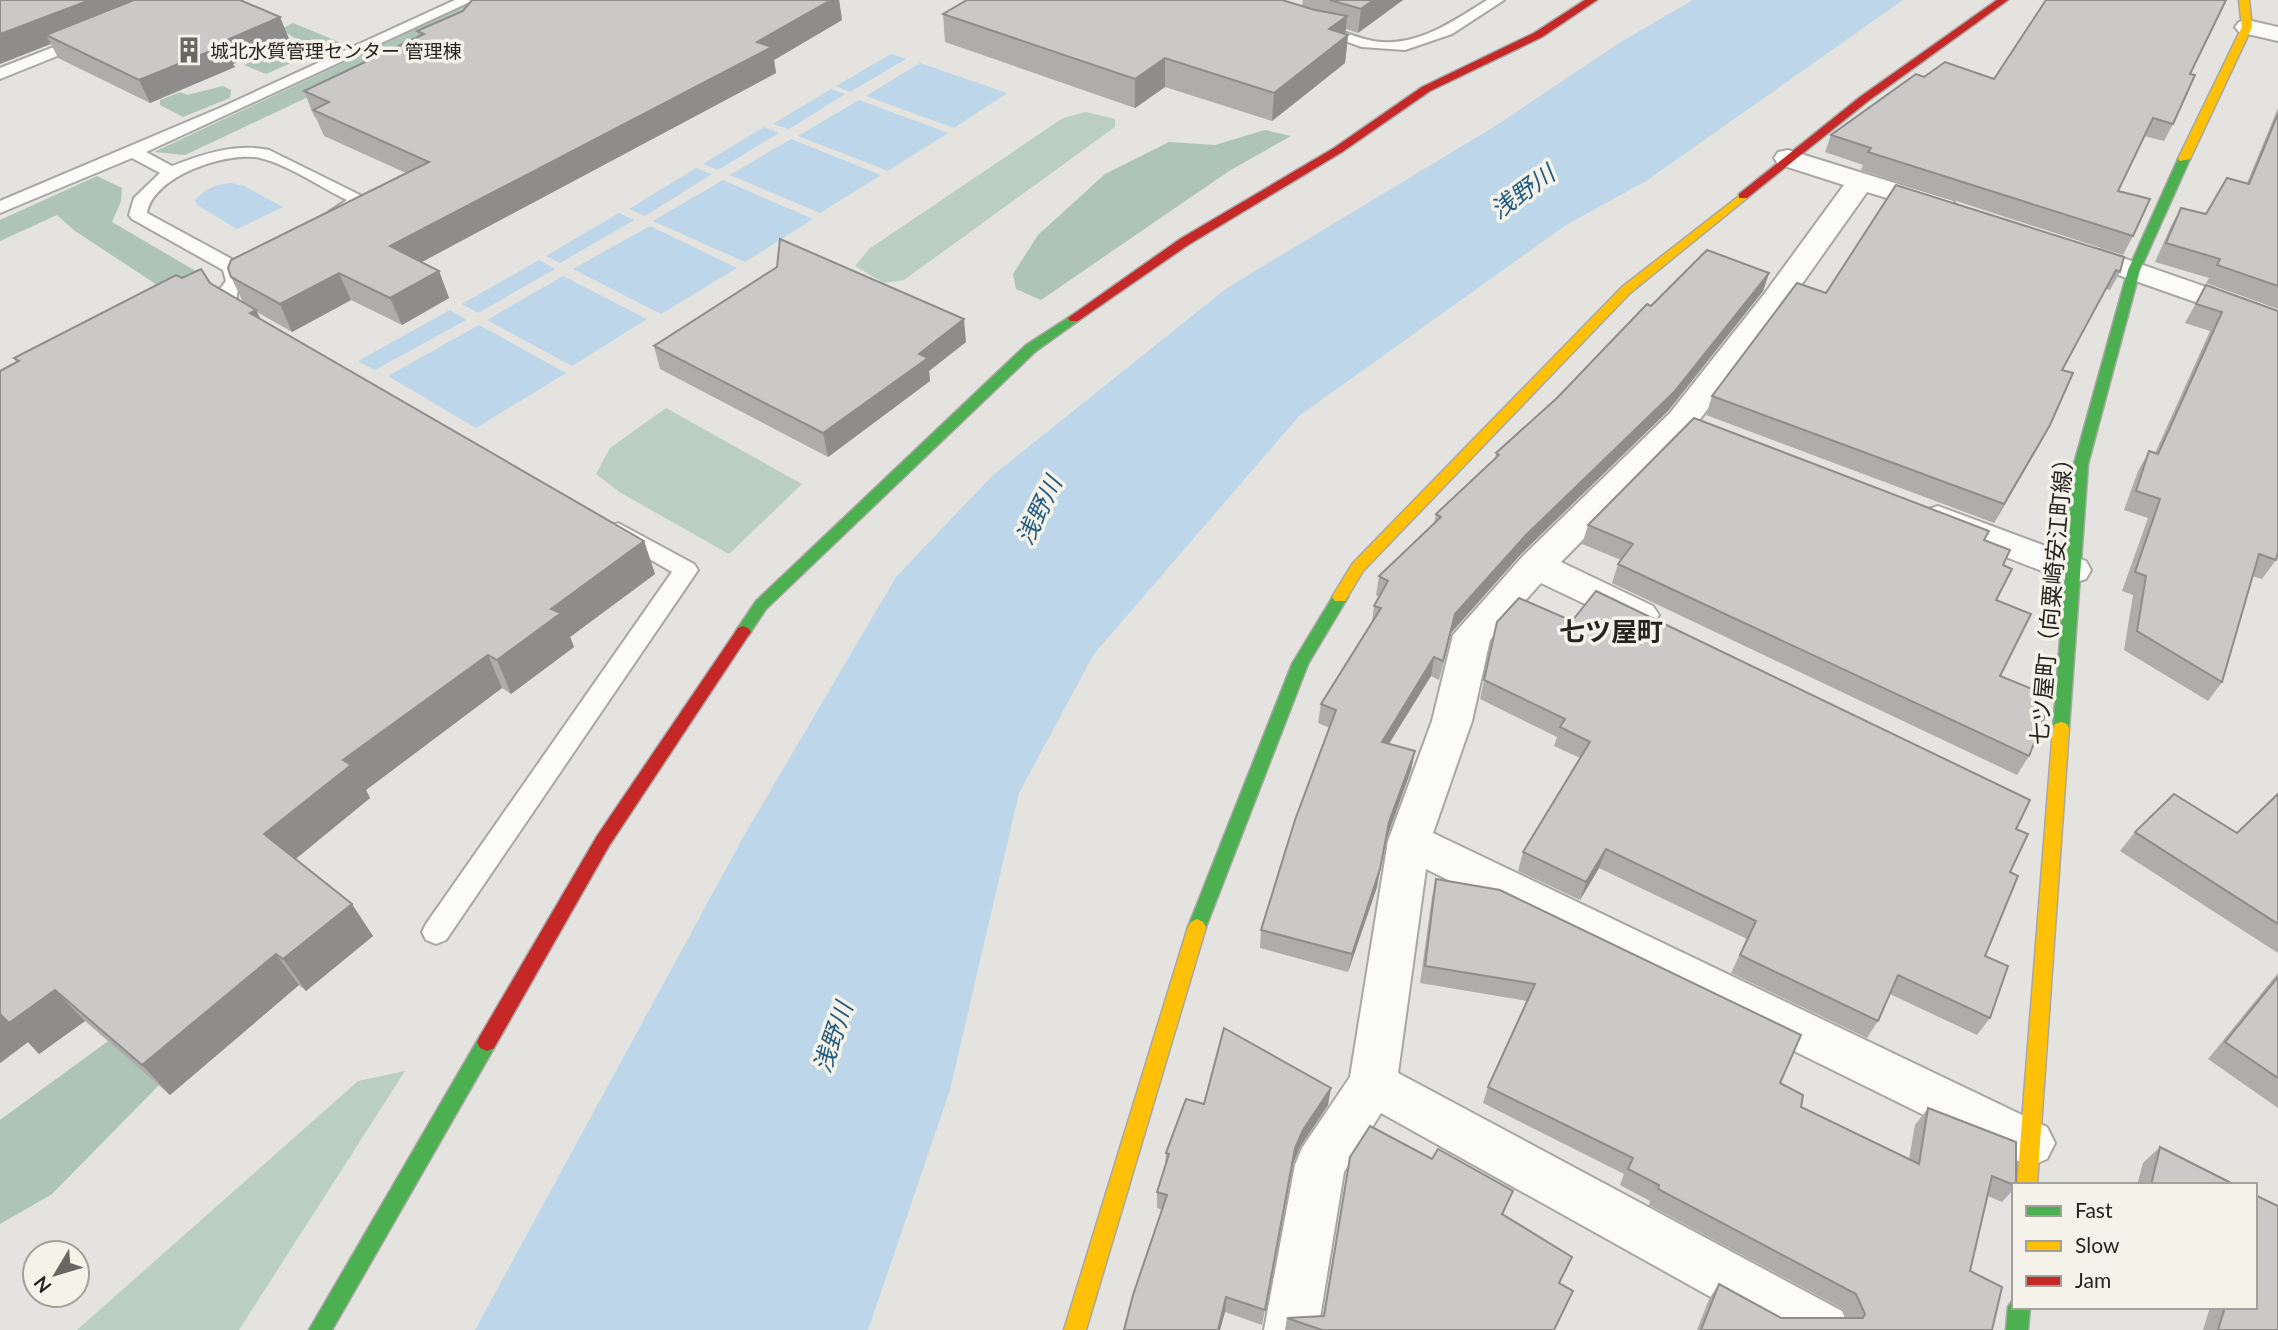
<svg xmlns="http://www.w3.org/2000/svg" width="2278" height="1330" font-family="Lato,'Noto Sans JP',sans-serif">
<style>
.green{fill:#bacfc2}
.forest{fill:#adc4b7}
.water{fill:#bdd6e9}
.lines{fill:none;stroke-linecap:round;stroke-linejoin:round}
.lane-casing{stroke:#a8a7a4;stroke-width:4}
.street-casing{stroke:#a8a7a4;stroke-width:4}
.fast-casing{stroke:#a8a7a4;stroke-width:3}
.slow-casing{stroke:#a8a7a4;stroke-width:3}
.jam-casing{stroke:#a8a7a4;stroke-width:3}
.lane{fill:#fbfbfa;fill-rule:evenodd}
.street{fill:#fbfbfa;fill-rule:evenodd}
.fast{fill:#4caf50;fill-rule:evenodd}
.slow{fill:#ffc107;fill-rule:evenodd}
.jam{fill:#c62828;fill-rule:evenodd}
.wall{fill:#afadab}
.shaded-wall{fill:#8e8d8b}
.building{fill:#cbc9c7;stroke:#8e8d8b;stroke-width:2}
.labels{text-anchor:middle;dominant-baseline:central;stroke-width:7;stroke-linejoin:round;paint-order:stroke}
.far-poi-label{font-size:19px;fill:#262421;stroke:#f5f2e9;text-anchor:start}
.street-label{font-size:23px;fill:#262421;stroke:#f5f2e9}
.water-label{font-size:24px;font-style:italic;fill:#205b7f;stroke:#f5f2e9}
.quarter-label{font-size:26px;font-weight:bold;fill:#262421;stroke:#f5f2e9}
</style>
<rect width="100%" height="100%" fill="#e4e3df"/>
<g class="green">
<path d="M1086 112 1115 119V127L904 280 884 283 855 266 869 249 1063 118Z"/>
<path d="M666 408 802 484 729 554 621 493 596 474 610 448Z"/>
<path d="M405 1071 239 1330H77L358 1081Z"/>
</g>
<g class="forest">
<path d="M477 0H513L185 155 154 152Z"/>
<path d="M293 23 339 42 266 74 244 65 298 40 281 29Z"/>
<path d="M223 86 231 90 230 98 183 117 160 105V100L180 92 187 95Z"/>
<path d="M1265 130 1291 136 1229 171 1041 300 1016 289 1013 274 1038 235 1105 174 1169 142 1215 145Z"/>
<path d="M97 176 122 188 121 201 112 222 206 277 165 290 75 231 57 215 0 241V220Z"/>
<path d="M152 1009 218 1025 52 1194 0 1224V1120Z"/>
</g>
<g class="water">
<path d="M1693 0H1903L1646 181 1566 225 1299 416 1094 654 1019 793 950 1090 868 1330H475L746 832 896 577 992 476 1227 288 1497 125 1619 43Z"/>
<path d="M891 54 906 59 850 92 836 86Z"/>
<path d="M920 63 1007 93 954 128 866 96Z"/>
<path d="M831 89 845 94 789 129 773 124Z"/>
<path d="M859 100 948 133 888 171 798 136Z"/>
<path d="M764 127 779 133 718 170 703 164Z"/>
<path d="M791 139 881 175 820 213 730 175Z"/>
<path d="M696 168 712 174 645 216 629 209Z"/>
<path d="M723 180 813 219 745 262 653 221Z"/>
<path d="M231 183 244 186 283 207 237 229 197 205 195 200C206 188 215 185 231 183Z"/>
<path d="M619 213 634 220 560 263 546 256Z"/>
<path d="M650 226 737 268 661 314 573 269Z"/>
<path d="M539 260 555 269 478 313 462 304Z"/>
<path d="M563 276 647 319 572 366 487 320Z"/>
<path d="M450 310 466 320 375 370 358 361Z"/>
<path d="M479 325 566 373 476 428 388 376Z"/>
</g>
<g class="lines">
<g class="lane-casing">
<g id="lane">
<path d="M455 0H474L146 152 172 166C203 154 236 143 269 150L370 200 344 216H332L329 212 347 200C320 187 289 165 260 158 227 151 153 176 147 213L239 263 244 281 237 293V300L257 317 254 321H240L218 302 217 293 226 281 223 270 132 219 129 215 134 198 160 173 132 158 0 213V201L222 107Z"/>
<path d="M1487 0H1504L1452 34 1405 50 1362 47 1308 28 1316 23C1335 28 1353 37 1373 41 1416 48 1452 22 1487 0Z"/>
<path d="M87 34 92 36V42L0 79V68Z"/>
<path d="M618 523 694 564 698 570 446 940 436 944 426 940 422 932 426 924 672 572 610 536 607 531 610 526Z"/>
</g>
</g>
<g class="street-casing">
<g id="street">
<path d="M2247 20 2278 27V41L2239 32 2235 27 2239 22Z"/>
<path d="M1788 150 1953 201 1957 207 1953 213 1943 215 1867 192 1787 305 1694 427 1561 562 1653 606 1659 615 1653 624 1640 628 1627 624 1541 583 1490 640 1472 721 1433 833 2047 1127 2055 1143 2047 1159 2030 1166 2013 1159 1426 869 1398 1073 1842 1311 1850 1330H1770L1381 1113 1344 1172 1318 1330H1264L1295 1165 1302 1148 1350 1077 1388 841 1432 721 1453 635 1523 556 1670 413 1765 293 1844 185 1778 164 1774 158 1778 152Z"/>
<path d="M2100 250 2278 312V331L2090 265 2085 259 2090 253Z"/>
<path d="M1938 506 2086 561 2091 570 2086 579 2073 583 1926 526 1920 518 1926 510Z"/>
</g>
</g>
<g class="fast-casing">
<g id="fast">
<path d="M2184 156 2190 159 2140 270 2088 464 2069 728 2067 732H2055L2053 728 2074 464 2128 270 2178 159Z"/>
<path d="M1074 314 1080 318 1078 321 1036 351 766 609 748 636H738L735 632 756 601 1026 345Z"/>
<path d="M1340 592 1348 597 1308 664 1206 927 1203 932 1197 935 1191 932 1188 927 1292 664 1335 593Z"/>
<path d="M487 1033 494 1036 497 1042 494 1048 332 1330H309L480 1036Z"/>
<path d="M2014 1298V1307H2030L2028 1330H2006L2008 1307Z"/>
</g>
</g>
<g class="slow-casing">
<g id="slow">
<path d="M2239 0H2249L2252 27 2190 159 2180 161 2178 159 2242 27Z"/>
<path d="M1743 193 1749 196 1747 198 1630 293 1363 571 1345 601H1335L1332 597 1353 563 1622 287Z"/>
<path d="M2061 722 2067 724 2069 728 2037 1185H2017L2053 728 2055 724Z"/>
<path d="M1197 919 1203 922 1206 927 1086 1330H1064L1188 927 1191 922Z"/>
</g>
</g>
<g class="jam-casing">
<g id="jam">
<path d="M1585 0H1597L1542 37 1430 91 1342 152 1188 245 1078 321H1070L1068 318 1180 239 1334 148 1422 87 1534 33Z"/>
<path d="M1997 0H2008L1868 101 1747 198H1739V194L1860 97Z"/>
<path d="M743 626 748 628 751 632 748 636 609 846 494 1048 487 1051 480 1048 477 1042 480 1036 597 836 738 628Z"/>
</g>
</g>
<use href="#lane" class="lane"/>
<use href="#street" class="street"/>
<use href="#fast" class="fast"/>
<use href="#slow" class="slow"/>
<use href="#jam" class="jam"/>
</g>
<g class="wall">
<path d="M0 0 280 17 289 39 233 64 235 67 150 103 58 58 51 44Z"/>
<path d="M472 0H839L842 20 774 60 776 73 422 262 439 271 449 298 402 325 351 300 292 332 257 312 261 319 644 541 655 574 570 637 574 647 511 694 502 688 366 790 370 798 295 859 373 936 306 991 299 985 170 1095 85 1021 39 1054 28 1042 0 1063V371L16 362 14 358 182 278 210 283 243 302 231 277 406 173 324 136 316 118 314 116 304 91 419 37 417 31 463 11Z"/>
<path d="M1303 0H1403L1358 33 1346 29 1345 34 1348 35 1345 63 1272 121 1165 87 1135 108 945 42 943 14 1302 6Z"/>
<path d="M2190 74 2173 124 2164 141 2144 136 2118 191 2133 236 2123 255 1861 170 1863 165 1825 152 1831 135 1924 77 1994 79Z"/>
<path d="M2278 108V309L2206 283 2209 278 2155 262 2171 226 2181 208 2206 214 2247 183Z"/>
<path d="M1896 185 2120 272 2110 290 2106 289 2063 370 2040 444 1994 523 1706 415 1712 396 1826 293Z"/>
<path d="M1769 273 1763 291 1668 411 1521 554 1451 633 1439 680 1431 676 1389 744 1415 751 1411 770 1386 840 1377 887 1348 972 1260 948 1261 930 1330 728 1318 723 1321 704 1372 622 1374 606 1379 597 1376 595 1379 576 1434 524 1436 514 1495 459 1496 453 1557 398 1651 306Z"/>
<path d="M2206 285 2278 311 2276 560 2262 579 2252 576 2222 682 2208 701 2124 650 2133 595 2122 591 2148 518 2124 510 2138 471 2149 451 2155 453 2210 331 2185 323Z"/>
<path d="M966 342 929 371 930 381 828 457 660 369 654 346Z"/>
<path d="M1588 525 1984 540 2003 565 1996 600 2000 676 2038 704 2029 756 2017 775 1612 583 1618 564 1621 560 1582 544Z"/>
<path d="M1497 622 2016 829 2010 872 1985 956 1990 1018 1977 1035 1890 994 1878 1021 1867 1038 1731 973 1747 939 1599 868 1580 900 1518 871 1523 852 1580 758 1554 746 1557 737 1480 699Z"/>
<path d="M2278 794V953L2120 851 2135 832 2237 833Z"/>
<path d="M1436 879 1780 1083 1801 1107 1909 1159 1915 1125 1928 1108 2014 1185V1189L2002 1202 1988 1196 1970 1271 1992 1330H1697L1709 1299 1719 1284 1781 1318H1847L1843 1309 1649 1205 1650 1201 1620 1185 1624 1174 1483 1103 1488 1087 1527 1001 1420 983 1432 897Z"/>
<path d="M2278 973V1108L2208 1059Z"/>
<path d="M1204 1104 1328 1105 1300 1147 1293 1164 1262 1325 1225 1312 1220 1330H1124L1162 1210 1157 1208V1192L1165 1166 1166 1153Z"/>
<path d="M2160 1147 2235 1185H2137L2143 1163Z"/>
<path d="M1350 1157 1432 1159 1513 1191 1503 1215 1559 1283 1554 1330H1285L1287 1318 1323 1316Z"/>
<path d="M2210 1307H2255L2278 1330H2203Z"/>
</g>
<g class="shaded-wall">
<path d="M90 0H165L46 35 51 44 0 64V34Z"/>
<path d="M831 0H839L842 20 774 60 776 73 401 273 390 246Z"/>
<path d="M1373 0H1403L1358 33 1361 9Z"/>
<path d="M1347 16 1345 37 1348 35 1345 63 1272 121 1274 93 1329 29Z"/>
<path d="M280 17 289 39 233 64 235 67 150 103 139 80 220 43Z"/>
<path d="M1165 58V87L1135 108V79Z"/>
<path d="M439 271 449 298 402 325 390 298Z"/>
<path d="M339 273 351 300 292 332 280 304Z"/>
<path d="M1769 273 1763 291 1668 411 1521 554 1451 633 1439 680 1455 614 1526 535Z"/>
<path d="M256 310 272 343 250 313Z"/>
<path d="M964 319 966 342 929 371 930 381 828 457 823 433 919 354Z"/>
<path d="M2050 425 2040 444 1994 523 2004 504Z"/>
<path d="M644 541 655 574 570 637 574 647 511 694 497 660 551 609Z"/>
<path d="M488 655 502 688 366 790 370 798 286 867 264 834 343 760Z"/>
<path d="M1434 657 1431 676 1378 761 1382 742Z"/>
<path d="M1415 751 1411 770 1386 840 1389 822Z"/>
<path d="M1606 849 1599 868 1580 900 1586 882Z"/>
<path d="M1380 869 1377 887 1348 972 1352 954Z"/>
<path d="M352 904 373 936 306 991 283 959Z"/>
<path d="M276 954 299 985 170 1095 142 1065Z"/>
<path d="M55 990 85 1021 39 1054 28 1042 0 1063V1014Z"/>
<path d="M1331 1088 1328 1105 1300 1147 1293 1164 1262 1325 1295 1148 1303 1130Z"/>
<path d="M1226 1297 1225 1312 1220 1330H1218Z"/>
</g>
<g class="building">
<path d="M0 0H90L0 34Z"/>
<path d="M134 0H240L280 17 220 43 225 45 139 80 46 35Z"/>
<path d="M472 0H831L757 42 772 47 390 246 439 271 390 298 339 273 280 304 231 277 228 268 231 260 429 162 313 110 329 102 304 91 424 34 417 31 463 11Z"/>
<path d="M967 0H1282L1315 10 1347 16 1329 29 1348 35 1274 93 1165 58 1135 79 943 14Z"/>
<path d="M1330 0H1373L1361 9Z"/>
<path d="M2046 0H2226L2190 74 2195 75 2173 124 2153 118 2118 191 2150 199 2133 236 1868 152 1871 148 1831 135 1916 74 1924 77 1945 62 1994 79Z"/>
<path d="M2278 114V286L2217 265 2220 259 2166 243 2181 208 2206 214 2227 178 2249 184Z"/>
<path d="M1896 185 2124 257 2120 272 2116 270 2062 370 2073 373 2050 425 2004 504 1712 396 1797 283 1826 293Z"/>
<path d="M780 239 964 319 919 354 928 358 823 433 654 346 777 267Z"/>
<path d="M1707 250 1769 273 1674 392 1526 535 1455 614 1443 661 1434 657 1382 742 1415 751 1389 822 1380 869 1352 954 1261 930 1295 820 1336 710 1321 704 1381 608 1374 606 1388 581 1379 576 1441 517 1436 514 1499 455 1496 453 1557 398 1647 304 1651 306Z"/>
<path d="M201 269 210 283 256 310 250 313 644 541 551 609 561 613 497 660 488 655 343 760 351 765 264 834 352 904 283 959 276 954 142 1065 55 990 9 1023 0 1014V371L19 361 14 358 176 275 182 278Z"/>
<path d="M2206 285 2278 311V552L2276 560 2259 554 2222 682 2137 631 2146 576 2135 572 2160 499 2136 491 2149 451 2158 454 2222 312 2196 304Z"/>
<path d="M1694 418 1989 531 1984 540 2010 550 2003 565 2012 569 1996 600 2031 614 2000 676 2042 693 2038 704 2048 708 2029 756 1618 564 1633 544 1588 525Z"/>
<path d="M1596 591 2030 800 2016 829 2028 834 2010 872 2018 876 1985 956 2008 966 1990 1018 1898 975 1878 1021 1740 955 1756 921 1606 849 1586 882 1523 852 1590 742 1560 727 1565 719 1484 680 1497 622 1519 598 1572 621Z"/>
<path d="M2174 794 2237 833 2278 794V924L2135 832Z"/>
<path d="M1436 879 1500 890 1801 1035 1780 1083 1803 1095 1801 1107 1919 1164 1928 1108 2016 1142V1185H2014L1992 1176 1970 1271 2002 1287 1992 1330H1701L1719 1284 1781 1318H1863L1865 1314 1856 1294 1658 1189 1659 1185 1628 1169 1633 1158 1488 1087 1535 984 1425 966Z"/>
<path d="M2278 977V1078L2225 1042Z"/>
<path d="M1224 1028 1331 1088 1303 1130 1295 1148 1265 1310 1226 1297 1218 1330H1124L1133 1295 1167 1195 1157 1192 1169 1154 1166 1153 1186 1099 1204 1104Z"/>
<path d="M1370 1126 1432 1159 1438 1149 1513 1191 1502 1214 1572 1257 1559 1283 1573 1291 1554 1330H1322L1287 1318 1324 1316 1350 1157Z"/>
<path d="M2160 1147 2235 1185H2151Z"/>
<path d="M2255 1195 2278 1206V1330H2218L2225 1307H2255Z"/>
</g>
<defs>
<g id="building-bare" transform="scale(2.1)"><path d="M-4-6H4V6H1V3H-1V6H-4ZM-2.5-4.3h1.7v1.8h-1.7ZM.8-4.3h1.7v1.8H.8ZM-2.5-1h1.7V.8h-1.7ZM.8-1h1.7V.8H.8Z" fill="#686764" stroke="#f5f2e9" stroke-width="2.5" paint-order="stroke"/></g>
</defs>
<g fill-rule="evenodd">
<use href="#building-bare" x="189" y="50"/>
</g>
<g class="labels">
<g class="far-poi-label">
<text x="210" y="50">城北水質管理センター 管理棟</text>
</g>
<g class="street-label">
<text transform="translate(2051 596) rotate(-85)">七ツ屋町（向粟崎安江町線）</text>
</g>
<g class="water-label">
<text transform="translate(1522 191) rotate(-36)">浅野川</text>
<text transform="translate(1038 510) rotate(-64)">浅野川</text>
<text transform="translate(832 1037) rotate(-71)">浅野川</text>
</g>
<g class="quarter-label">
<text x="1611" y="631">七ツ屋町</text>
</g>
</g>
<rect x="2012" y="1183" width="245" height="126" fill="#f5f2e9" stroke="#a2a099" stroke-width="2"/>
<rect x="2026" y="1206" width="35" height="10" fill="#4caf50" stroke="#a2a099" stroke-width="2"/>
<text x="2075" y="1218" font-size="21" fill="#262421">Fast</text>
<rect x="2026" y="1241" width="35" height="10" fill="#ffc107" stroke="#a2a099" stroke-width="2"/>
<text x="2075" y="1253" font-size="21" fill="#262421">Slow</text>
<rect x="2026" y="1276" width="35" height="10" fill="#c62828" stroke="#a2a099" stroke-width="2"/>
<text x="2075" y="1288" font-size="21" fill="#262421">Jam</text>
<g transform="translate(56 1274) rotate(232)"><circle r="33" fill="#f5f2e9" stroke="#a2a099" stroke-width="2"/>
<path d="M0-5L12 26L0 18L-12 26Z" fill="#686764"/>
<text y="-10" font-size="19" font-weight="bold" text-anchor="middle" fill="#262421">N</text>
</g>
</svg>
